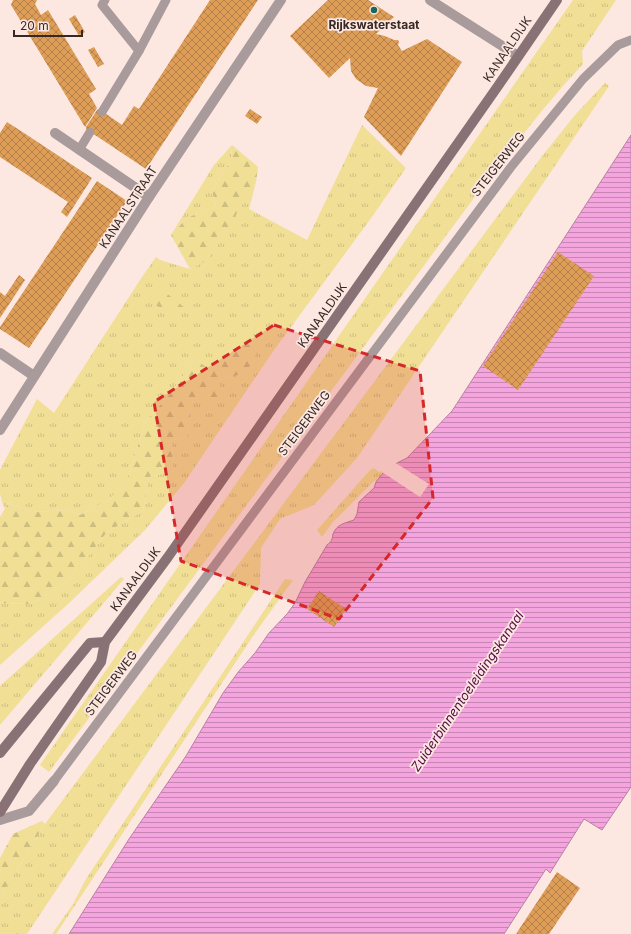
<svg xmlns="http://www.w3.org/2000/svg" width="631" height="934" font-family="Inter,sans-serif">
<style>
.grass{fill:url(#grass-tufts)}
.forest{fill:url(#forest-firs)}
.water{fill:url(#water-rules);stroke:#bb80a6}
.pier{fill:#fce7e1}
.building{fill:url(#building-cross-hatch)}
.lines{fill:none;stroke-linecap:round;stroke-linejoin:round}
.lane{stroke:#a99a9c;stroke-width:9}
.street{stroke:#a99a9c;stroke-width:10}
.secondary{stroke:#887275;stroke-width:10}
.marked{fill:#d62828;fill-opacity:0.2;stroke:#d62828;stroke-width:3;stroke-dasharray:8 5;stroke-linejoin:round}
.poi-dot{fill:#1b665f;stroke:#fce7e1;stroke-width:1.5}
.labels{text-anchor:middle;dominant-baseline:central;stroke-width:3.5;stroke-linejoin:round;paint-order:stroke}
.poi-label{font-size:12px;font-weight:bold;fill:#362925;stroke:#fce7e1}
.street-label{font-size:12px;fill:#362925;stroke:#fce7e1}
.water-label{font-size:13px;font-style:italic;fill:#520e44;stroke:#fce7e1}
</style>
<defs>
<pattern id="grass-tufts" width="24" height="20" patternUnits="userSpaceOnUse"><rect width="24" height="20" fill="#f0df95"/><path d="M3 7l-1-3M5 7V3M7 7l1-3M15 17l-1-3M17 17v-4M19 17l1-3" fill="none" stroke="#cebf80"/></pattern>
<pattern id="forest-firs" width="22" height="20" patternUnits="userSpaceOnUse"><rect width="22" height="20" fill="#f0df95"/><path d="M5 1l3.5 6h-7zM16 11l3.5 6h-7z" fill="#cebf80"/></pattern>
<pattern id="water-rules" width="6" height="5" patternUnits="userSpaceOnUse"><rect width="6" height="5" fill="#f4a5dd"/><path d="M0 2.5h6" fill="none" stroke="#c686b3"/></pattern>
<pattern id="building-cross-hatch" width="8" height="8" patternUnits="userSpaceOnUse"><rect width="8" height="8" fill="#de9e57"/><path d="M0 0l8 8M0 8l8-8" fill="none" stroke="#b58148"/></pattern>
</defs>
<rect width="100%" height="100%" fill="#fce7e1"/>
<g class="grass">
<path d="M573 0H616L582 51 583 64C550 99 521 137 491 175L49 772 40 765Z"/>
<path d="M605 83 609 86 357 458 314 505 280 519 261 548 260 584 27 934H0V897L45 824 543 155 575 115Z"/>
<path d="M362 125 406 168 369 221 274 350 184 483 145 530 68 604 0 665V603L31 604 65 583 89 555 107 532 143 511 149 477 173 471 172 440 187 437 193 398 219 380 246 373 235 346 209 369 195 359 170 394 146 421 127 479 110 499 80 515 69 510 32 512 8 503 4 508 0 494V470L37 399 54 413 140 280 156 257 160 260 190 269 207 260 256 182 249 209 307 240Z"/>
<path d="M232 145 231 160 212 191 216 206 187 218 171 235 214 165Z"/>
<path d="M374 468 379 472 381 471 384 473 376 482 375 480 333 522 322 537 317 530 370 470Z"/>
<path d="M121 577 124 579 0 725V686Z"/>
<path d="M285 579 293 580 253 636 56 934H52L73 904 86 879Z"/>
</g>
<g class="forest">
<path d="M232 145 258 167 256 182 208 260 190 269 171 235 187 218 216 206 212 191 231 160Z"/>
<path d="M160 288 185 308 178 314 146 302Z"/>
<path d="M246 343 258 351 246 373 219 380 223 399H193L187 437 172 440 173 471 149 477 143 511 107 532 89 555 65 583 31 604 0 603V517L8 503 32 512 69 510 80 515 110 499 127 479 146 421 170 394 195 359 209 369 235 346Z"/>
<path d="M42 821 45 824 0 897V858L13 834Z"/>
</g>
<path class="water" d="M631 135V787L602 830 584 819 550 873 546 869 504 934H69L129 839 186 756 223 693 239 671 255 653 269 633 287 614 295 603 305 582 327 545C332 541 332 540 333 534 337 524 345 523 354 520L357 514 359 502 374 488 376 482 387 468 407 458 452 411Z"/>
<path class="pier" d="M394 462 429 484 420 497 382 472 386 467Z"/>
<g class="building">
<path d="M13 0H37L35 4 41 15 48 10 96 89 89 94 97 108 85 127 11 5Z"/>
<path d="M210 0H258L146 169 86 129V127L97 110 99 109 122 125 134 106 139 109Z"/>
<path d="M328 0H368L394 17 376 34 385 36 394 40H398L399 42 398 45 402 51 427 39 462 62 401 156 364 117 378 88 366 86 356 79 351 71 350 58 329 78 290 36Z"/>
<path d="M75 15 85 32 79 36 69 19Z"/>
<path d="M94 47 104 64 98 67 88 50Z"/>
<path d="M250 109 262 117 257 124 245 116Z"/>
<path d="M7 122 24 133 14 148 24 133 92 178 67 217 61 212 68 202 0 157V133Z"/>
<path d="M97 181 127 201 29 348 0 329V327Z"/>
<path d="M558 252 594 276 518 390 483 366Z"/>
<path d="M19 275 25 280 0 318V292L5 296Z"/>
<path d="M319 591 346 609 334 627 307 609Z"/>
<path d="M557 872 580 888 549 934H516Z"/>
</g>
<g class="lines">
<g class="lane">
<path d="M139 51 166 0"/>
<path d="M102 112 139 51 102 5 105 0"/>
<path d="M79 150 90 132"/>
<path d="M54 781 511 167 583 79 618 45 631 40"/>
</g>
<g class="street">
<path d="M430 0 518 56"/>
<path d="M55 133 149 197"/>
<path d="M0 353 34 376"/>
<path d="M0 430 149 197 281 0"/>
<path d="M0 820 29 811 54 781"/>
</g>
<g class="secondary">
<path d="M0 753 90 643 105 642"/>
<path d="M0 812 30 764 101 662 105 642 168 557 498 86 557 0"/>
</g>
</g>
<path class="marked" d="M274 325 420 371 433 498 339 619 181 561 154 402Z"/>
<circle class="poi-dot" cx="374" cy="10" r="4"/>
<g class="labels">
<g class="poi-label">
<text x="374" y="24">Rijkswaterstaat</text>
</g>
<g class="street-label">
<text transform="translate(507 49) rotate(-56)">KANAALDIJK</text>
<text transform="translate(498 164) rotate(-52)">STEIGERWEG</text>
<text transform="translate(128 207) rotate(-57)">KANAALSTRAAT</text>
<text transform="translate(322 315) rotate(-55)">KANAALDIJK</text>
<text transform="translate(304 423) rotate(-53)">STEIGERWEG</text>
<text transform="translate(135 579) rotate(-54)">KANAALDIJK</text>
<text transform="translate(111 683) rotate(-53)">STEIGERWEG</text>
</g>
<g class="water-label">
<text transform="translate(467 691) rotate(-56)">Zuiderbinnentoeleidingskanaal</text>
</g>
</g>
<path d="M14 30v6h68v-6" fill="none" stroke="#362925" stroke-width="2"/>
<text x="20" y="30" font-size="12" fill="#362925" stroke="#fce7e1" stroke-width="3" paint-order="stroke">20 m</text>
</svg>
